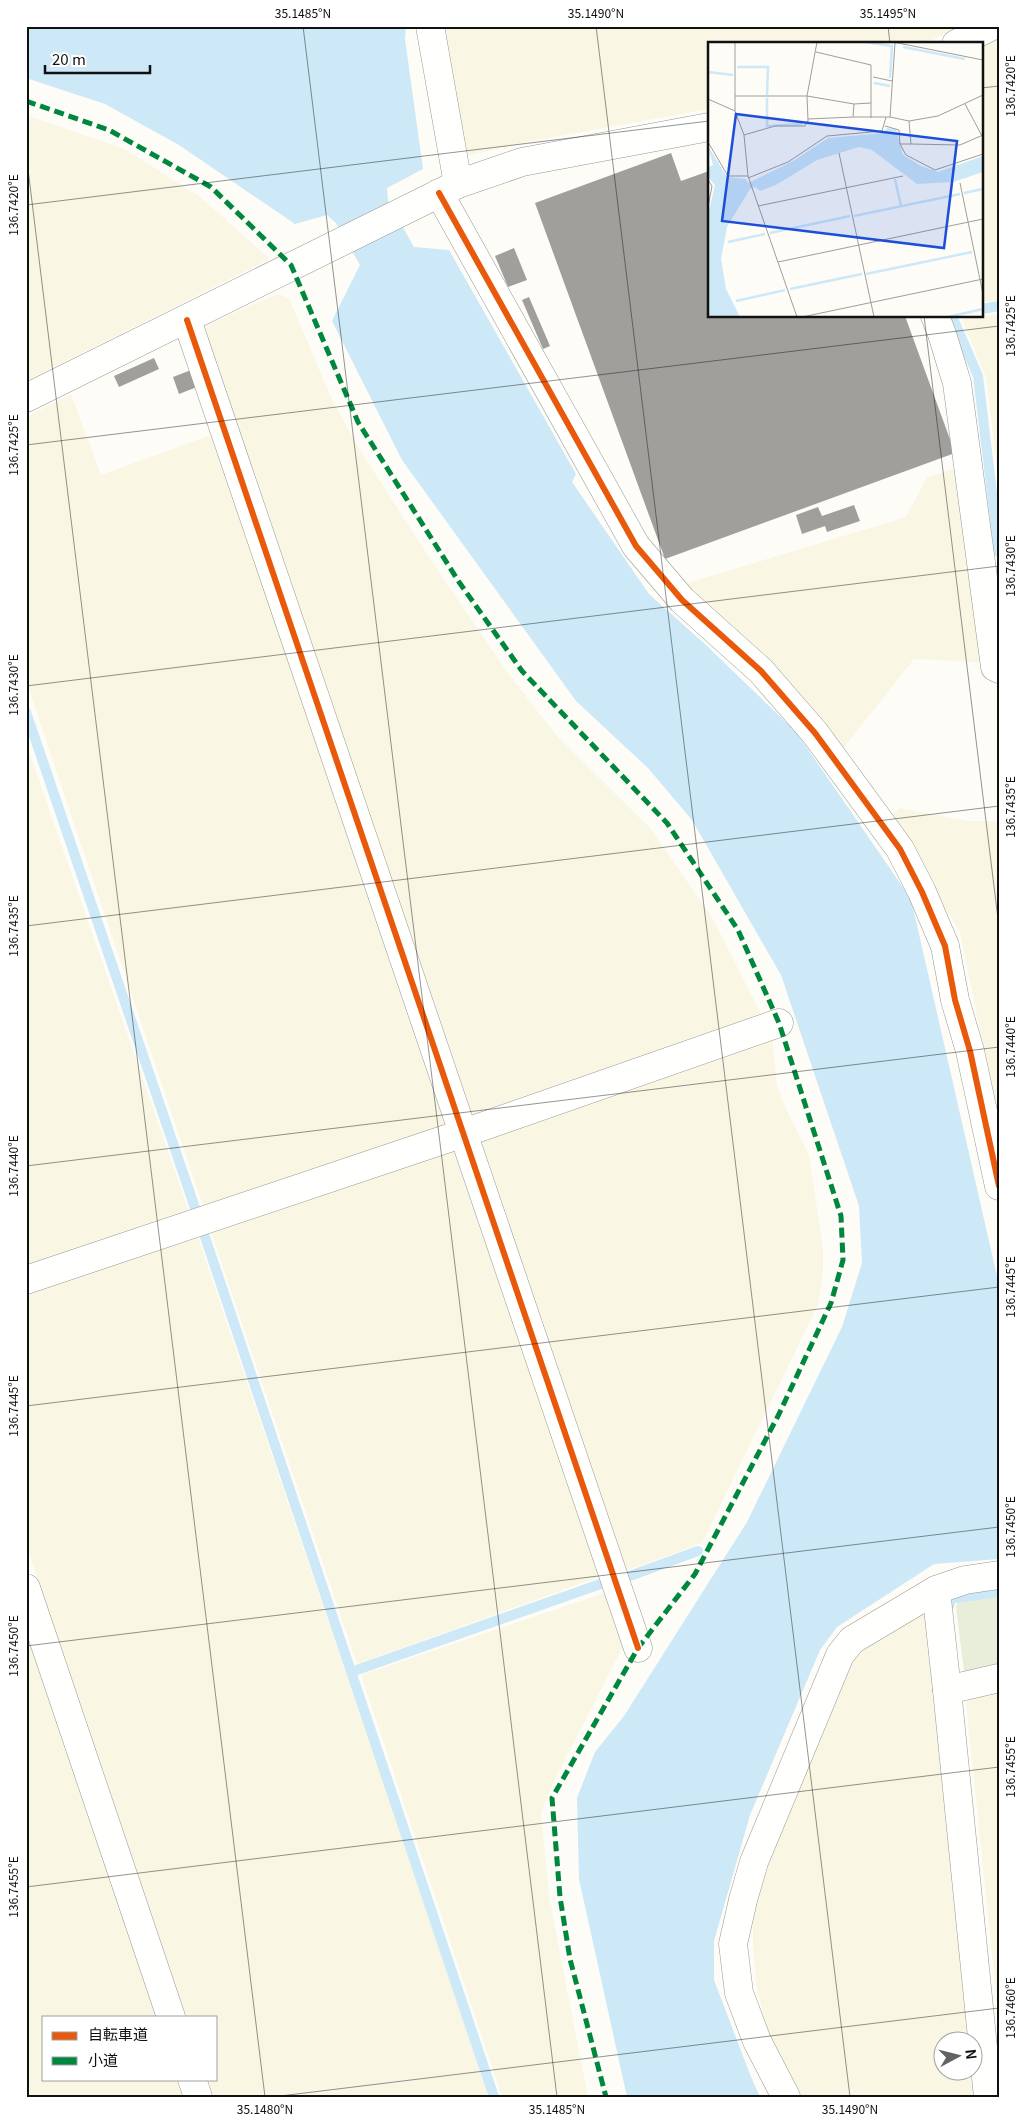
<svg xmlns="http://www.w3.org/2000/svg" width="1025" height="2123" font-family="Georgia,'Noto Sans JP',serif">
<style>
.farmland{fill:#f9f7e4;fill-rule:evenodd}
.cemetery{fill:#e9eedb}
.water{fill:#cde8f7}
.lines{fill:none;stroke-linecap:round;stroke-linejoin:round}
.stream{stroke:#cde8f7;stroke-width:10}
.building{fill:#a19f9c}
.minor-casing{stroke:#979795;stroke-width:29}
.minor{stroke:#fffffe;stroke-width:28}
.quiet{stroke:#00873e;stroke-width:5;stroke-dasharray:10 5;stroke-linecap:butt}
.cycleway-casing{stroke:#fff;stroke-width:9}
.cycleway{stroke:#e8590c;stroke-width:6}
.ticks{fill:none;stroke:#111;stroke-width:1;stroke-opacity:0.45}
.inset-river{fill:none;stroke:#cde8f7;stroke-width:2.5}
.inset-road{fill:none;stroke:#9f9e9b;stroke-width:1}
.view{fill:#1d4ed8;fill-opacity:0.15;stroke:#1d4ed8;stroke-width:2.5}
.inset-edge{fill:none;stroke:#111;stroke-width:2.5}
.neatline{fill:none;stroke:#111;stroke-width:2}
.ticks-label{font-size:12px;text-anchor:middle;fill:#111}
</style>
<rect width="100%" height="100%" fill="#fdfcf7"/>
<g class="farmland">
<path d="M438 26H959L925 44H709V109L521 143 467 156Z"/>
<path d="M999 38V300L981 302V47Z"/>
<path d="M26 115 125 149 200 197 270 259 26 381Z"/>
<path d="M277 294 289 298 332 400 358 447 433 563 505 669 556 735 651 829 713 919 762 1016 476 1119 466 1114 206 342V325Z"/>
<path d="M999 314V485L986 377 962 319Z"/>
<path d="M71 394 101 475 219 432 452 1118 446 1130 205 1212 26 681V417Z"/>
<path d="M964 466 989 663 914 659 841 751 681 585 906 517 927 477Z"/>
<path d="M26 743 191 1217 26 1272Z"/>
<path d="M900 808 968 821H999V1124L960 932 888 816Z"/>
<path d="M772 1038 777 1085 787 1111 809 1155 823 1247V1275L818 1305 702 1543 623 1572 476 1145 481 1133Z"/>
<path d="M451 1143 463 1148 607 1574 357 1664 210 1229Z"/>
<path d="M195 1229 490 2097H210L204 2079H216V2017H183L26 1544V1287Z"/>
<path d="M613 1590 623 1646 553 1783 541 1814 550 1901 588 2097H502L361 1675Z"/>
<path d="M932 1598 983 2097H797L770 2039 757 1989 753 1948V1916L765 1862 843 1662ZM942 2040H972V2070H942Z"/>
<path d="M26 1607 165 2017H44V2079H186L192 2097H26Z"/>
<path d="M999 1684V2022L966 1703 977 1688Z"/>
</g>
<path class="cemetery" d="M999 1595V1673L965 1680 956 1607 959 1600Z"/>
<path class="water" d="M26 26H406L405 39 423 169 387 188 388 201 414 247 449 250 576 474 572 482 649 594 707 646 796 732 911 899 999 1285V1559L934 1564 837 1627 820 1650 750 1815 714 1941V1980L751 2077 760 2097H627L579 1879 577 1798 595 1752 624 1716 747 1522 842 1327 862 1263 859 1206 781 975 692 820 648 768 576 701 402 460 332 321 360 265 336 223 327 215 295 224 179 145 105 104 26 78Z"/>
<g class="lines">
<g class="stream">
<path d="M981 309 999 306"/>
<path d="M952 316 978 376 999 552"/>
<path d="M26 712 195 1208"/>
<path d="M204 1234 494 2097"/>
<path d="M627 1577 698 1551"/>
<path d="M950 1604 949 1599 999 1592"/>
<path d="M351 1672 609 1581"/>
</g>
</g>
<g class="building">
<path d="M671 153 681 181 709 171V316H905L955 453 665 559 535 203Z"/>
<path d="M514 248 527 280 508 287 495 256Z"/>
<path d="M529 297 550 346 543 349 522 300Z"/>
<path d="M154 358 159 369 119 387 114 376Z"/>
<path d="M191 370 197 387 179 394 173 377Z"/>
<path d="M854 505 860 521 827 532 825 526 802 534 796 515 818 507 822 516Z"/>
</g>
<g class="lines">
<g class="minor-casing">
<g id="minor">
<path d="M430 26 458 184"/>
<path d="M956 44 992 26"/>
<path d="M439 193 636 546 682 600 761 671 815 733 900 849 922 892 945 946 955 1000 970 1051 999 1186"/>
<path d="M935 316 942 334 957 383 995 667 999 669"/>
<path d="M187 320 638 1648"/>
<path d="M26 398 458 184 522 162 709 127"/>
<path d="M26 1280 464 1133 779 1023"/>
<path d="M999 1575 965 1580 936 1590 947 1690 999 1678"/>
<path d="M26 1588 171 2017"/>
<path d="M947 1690 988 2097"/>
<path d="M192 2079 198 2097"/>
<path d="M786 2097 757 2041 739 1993 733 1944 743 1900 754 1862 840 1655 852 1640 936 1590"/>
</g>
</g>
<use href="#minor" class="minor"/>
<path class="quiet" d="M26 101 109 130 211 187 291 265 358 422 459 582 522 671 667 823 738 930 779 1023 841 1216 843 1260 831 1303 779 1414 695 1574 638 1648 552 1798 560 1897 570 1959 606 2097"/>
<g class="cycleway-casing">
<g id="cycleway">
<path d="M439 193 636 546 682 600 761 671 815 733 900 849 922 892 945 946 955 1000 970 1051 999 1186"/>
<path d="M187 320 638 1648"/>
</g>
</g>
<use href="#cycleway" class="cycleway"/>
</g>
<path class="ticks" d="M303 26 557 2097M596 26 850 2097M888 26 890 44M981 88 999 86M26 153 265 2097M26 205 709 121M924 316 999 927M26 445 999 326M26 686 999 566M26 926 999 806M26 1166 999 1047M26 1406 999 1287M26 1646 999 1527M26 1887 999 1767M272 2097 999 2008"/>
<g transform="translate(708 42)">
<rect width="275" height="275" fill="#fdfcf7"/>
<path d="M179 86 188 87 195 113 213 124 230 130 275 114V130L245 140 209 142 164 108 151 105 109 118 68 143 52 149 47 145 42 147 19 185 13 217 18 247 32 275H0V173L7 143 0 135V125L5 123 0 104 19 135 38 137 40 141 85 119 120 96 175 91Z" fill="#cde8f7"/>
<path class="inset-river" d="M158 0 184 4 182 36M195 5 257 17M29 25H60L59 53M0 30 25 33M166 41 182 44M59 56V84L94 82M187 137 193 164M256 151 275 147M146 174 252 152M62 191 142 174M20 200 57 192M158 232 264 210M82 247 154 232M28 259 77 248M240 275 275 267"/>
<path class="inset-road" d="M27 0V69L36 93 40 134 89 275M185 0 275 18M108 10 163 23V61M165 35 184 39M27 54H99L146 62 145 75H182L201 79 230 74 275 53M0 57 27 69M146 62 163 61V76M257 62 274 94M182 75 187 1M100 77 145 75M177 84 191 88 192 102H203L201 79M36 93 67 84H97L100 79 99 54 109 0M0 100 20 134H40M192 102 198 113 227 128 275 112M203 102 252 103 275 93M131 111 166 275M40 136 80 120 119 94 174 89 178 75M0 138 4 144 0 165M252 141 275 252M50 164 195 134M70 220 275 177M94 275 275 237"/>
<path class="view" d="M28 72 249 99 236 206 14 179Z"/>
<rect width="275" height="275" class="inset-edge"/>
</g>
<rect width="1025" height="2123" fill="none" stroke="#ffffff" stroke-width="55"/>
<rect x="42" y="2016" width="175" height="65" fill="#ffffff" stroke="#a0a0a0"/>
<rect x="52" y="2032" width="25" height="8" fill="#e8590c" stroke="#a0a0a0"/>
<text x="88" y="2040" font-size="15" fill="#111111">自転車道</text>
<rect x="52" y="2057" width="25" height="8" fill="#00873e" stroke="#a0a0a0"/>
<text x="88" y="2066" font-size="15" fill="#111111">小道</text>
<g transform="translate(958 2056) rotate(83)"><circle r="24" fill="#ffffff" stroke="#a0a0a0"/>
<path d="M0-4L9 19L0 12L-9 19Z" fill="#646362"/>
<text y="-8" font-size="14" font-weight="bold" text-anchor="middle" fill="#111111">N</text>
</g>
<path d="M45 65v8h105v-8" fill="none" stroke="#111111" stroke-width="2.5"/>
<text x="52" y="65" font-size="15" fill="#111111" stroke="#ffffff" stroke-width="4" paint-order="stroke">20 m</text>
<rect x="28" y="28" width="970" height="2068" class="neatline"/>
<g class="ticks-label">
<text x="303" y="18">35.1485°N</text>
<text x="596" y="18">35.1490°N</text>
<text x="888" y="18">35.1495°N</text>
<text transform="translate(1011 86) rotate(-90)" y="4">136.7420°E</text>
<text transform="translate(14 205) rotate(-90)" y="4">136.7420°E</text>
<text transform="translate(1011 326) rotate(-90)" y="4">136.7425°E</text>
<text transform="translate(14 445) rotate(-90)" y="4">136.7425°E</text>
<text transform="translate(1011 566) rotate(-90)" y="4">136.7430°E</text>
<text transform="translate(14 685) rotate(-90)" y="4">136.7430°E</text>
<text transform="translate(1011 807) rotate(-90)" y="4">136.7435°E</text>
<text transform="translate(14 926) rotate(-90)" y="4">136.7435°E</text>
<text transform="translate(1011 1047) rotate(-90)" y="4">136.7440°E</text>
<text transform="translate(14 1166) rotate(-90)" y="4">136.7440°E</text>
<text transform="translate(1011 1287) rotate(-90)" y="4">136.7445°E</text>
<text transform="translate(14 1406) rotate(-90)" y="4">136.7445°E</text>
<text transform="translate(1011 1527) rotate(-90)" y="4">136.7450°E</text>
<text transform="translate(14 1646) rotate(-90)" y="4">136.7450°E</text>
<text transform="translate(1011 1767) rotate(-90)" y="4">136.7455°E</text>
<text transform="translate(14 1887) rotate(-90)" y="4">136.7455°E</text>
<text transform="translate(1011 2008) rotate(-90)" y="4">136.7460°E</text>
<text x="265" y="2114">35.1480°N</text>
<text x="557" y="2114">35.1485°N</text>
<text x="850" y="2114">35.1490°N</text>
</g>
</svg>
